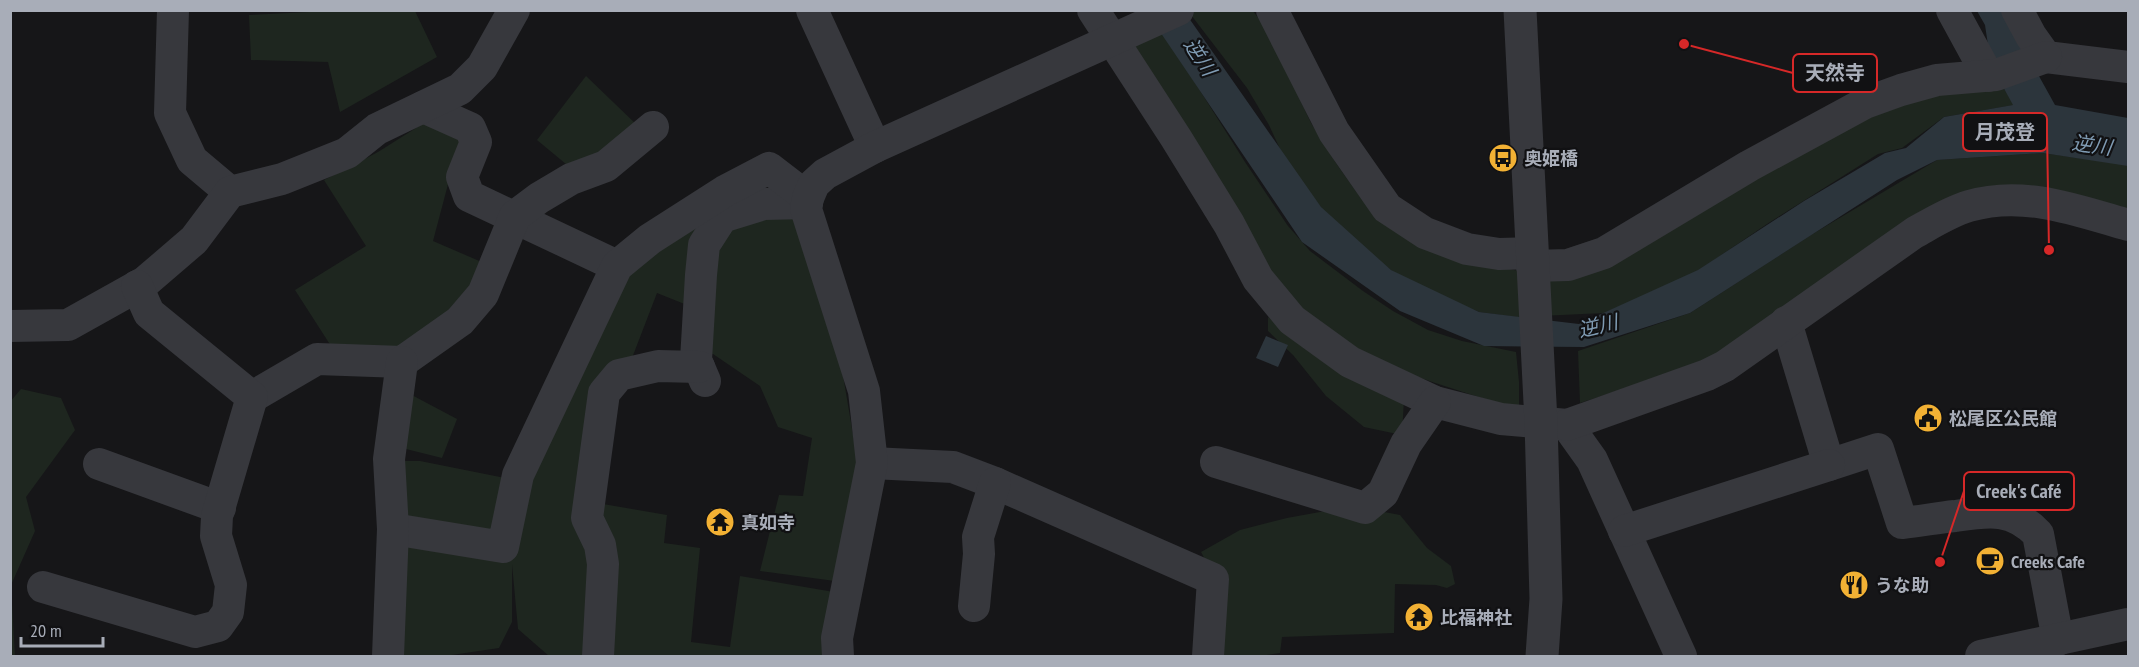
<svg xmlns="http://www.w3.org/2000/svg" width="2139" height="667" font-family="'PT Sans Narrow','Noto Sans JP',sans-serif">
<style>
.green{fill:#1e261f}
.water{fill:#2c353c}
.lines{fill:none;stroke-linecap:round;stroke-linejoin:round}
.minor{stroke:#37383d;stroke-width:32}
.tertiary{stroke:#37383d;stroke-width:33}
.labels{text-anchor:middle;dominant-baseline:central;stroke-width:4.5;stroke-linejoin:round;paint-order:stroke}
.poi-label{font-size:18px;font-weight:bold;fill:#a8adb8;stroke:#111113;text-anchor:start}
.water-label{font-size:20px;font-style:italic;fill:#7f9bb3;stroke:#111113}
.leader{fill:none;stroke:#d62828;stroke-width:2}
.callout-dot{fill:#d62828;stroke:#111113;stroke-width:2}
.callout{fill:#111113;stroke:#d62828;stroke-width:2}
.callout-label{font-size:20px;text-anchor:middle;font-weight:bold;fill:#a8adb8}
</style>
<rect width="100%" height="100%" fill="#161618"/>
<g class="green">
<path d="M329 11H415L437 57 340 112 328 62 251 60 249 15Z"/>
<path d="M1188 11H1253L1270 34 1311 123 1338 166 1363 201 1394 229 1433 250 1514 270 1564 277 1835 128 1942 89 2002 85 2014 105 1944 117 1902 148 1878 154 1767 224 1692 275 1604 313 1517 317 1479 312 1409 283 1370 255 1337 228 1287 164 1269 125 1247 88Z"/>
<path d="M1163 32 1245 162 1288 226 1310 251 1363 291 1393 311 1428 330 1462 341 1516 352 1519 382V410C1463 391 1402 376 1351 347 1323 331 1298 308 1277 285L1130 47Z"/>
<path d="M586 76 640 128 572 169 537 140Z"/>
<path d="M424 123 464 137 451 173 433 241 484 263 468 310 398 357 331 346 295 290 366 246 324 180 378 152Z"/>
<path d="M2043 153 2128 165V219L2006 195 1706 362 1580 403 1578 351 1690 313 1811 235 1937 160Z"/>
<path d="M759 186 785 197 837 340 859 470 835 581 760 571 779 495 803 496 812 438 778 427 760 386 713 354 696 360 692 307 657 293 632 358 604 393 603 504 667 515 664 543 700 548 691 642 730 647 740 576 834 592 824 656H549L518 629 512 564V622L499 648 445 656H400L404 461H420L515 480 620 272Z"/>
<path d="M1268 317 1304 343 1404 399 1402 435 1364 427 1326 396 1293 355 1268 331Z"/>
<path d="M21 389 61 398 75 430 26 497 35 531 11 585 15 656H11L10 402Z"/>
<path d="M408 393 457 419 442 458 402 448Z"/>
<path d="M1353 506 1400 515 1427 548 1451 566 1455 584 1447 588 1436 585 1395 584 1394 633 1282 637 1280 653 1259 656H1209L1215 578 1201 552 1240 530 1287 518Z"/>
</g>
<g class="water">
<path d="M1146 11H1184L1321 207 1391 270 1479 312 1579 324 1698 270 1804 201 1885 153 1906 148 1944 117 2013 105 1991 65 1985 25 1977 11H2003L2055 105 2128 118V166L2043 153 1937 160 1897 180 1690 313 1584 347 1484 346 1400 311 1302 242Z"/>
<path d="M1266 336 1288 345 1278 367 1256 358Z"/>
</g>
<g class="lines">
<g class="minor">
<path d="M173 10 170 113 192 160 230 192"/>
<path d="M812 10 875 147"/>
<path d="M1093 10 1176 138 1229 224 1258 279 1292 320 1350 362 1435 402 1501 419 1567 425 1592 460 1681 656"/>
<path d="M1272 10 1334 132 1387 208 1425 233 1467 249 1499 254 1531 253"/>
<path d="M1952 10 1988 76"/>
<path d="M2017 10 2031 36 2046 57 2128 67"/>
<path d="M423 107 470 128 476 142 462 177 469 196 617 266"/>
<path d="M1532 266 1568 265 1604 253 1749 166 1865 103 1901 90 1937 80 1996 75 2046 57"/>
<path d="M1786 322 1829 465 1878 449 1902 523C1920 521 1937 518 1955 516 1989 511 2012 507 2038 534L2058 640"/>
<path d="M10 326 68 325 145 282 194 240 230 192 282 179 347 153 377 129 460 89 482 67 514 10"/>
<path d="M705 381 696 360 701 275 704 245 722 217 764 204 807 203"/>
<path d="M252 397 317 359 402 362 460 321 483 294 515 216 539 198 571 179 606 166 653 127"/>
<path d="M1567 425 1707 375 1725 366 1914 233C1932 223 1949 212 1969 206 2023 190 2076 210 2128 225"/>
<path d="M1216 462 1365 508 1383 493 1406 444 1435 402"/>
<path d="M872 463 953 467 995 483 1213 579 1208 656"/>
<path d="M99 464 220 508"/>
<path d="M393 529 503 547 518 475 617 266 650 239 725 191 769 168 808 198"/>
<path d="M1624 531 1829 465"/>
<path d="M43 587 195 632 218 626 228 612 231 585 216 536 217 516 252 397 149 313 137 286"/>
<path d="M974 606 979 554 978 537 995 483"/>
<path d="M388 656 393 529 389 459 402 362"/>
<path d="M598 656 603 564 600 545 587 518 604 393 619 375 658 366 699 367"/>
<path d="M838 656 837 638 872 463 864 391 806 209 808 198 814 184 825 174 875 147 1178 10"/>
<path d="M1981 656 2128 624"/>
</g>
<path class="tertiary" d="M1520 10 1541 422 1546 599 1542 656"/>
</g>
<defs>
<g id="bus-disc" transform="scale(1.5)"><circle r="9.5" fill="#f2b134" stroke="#111113"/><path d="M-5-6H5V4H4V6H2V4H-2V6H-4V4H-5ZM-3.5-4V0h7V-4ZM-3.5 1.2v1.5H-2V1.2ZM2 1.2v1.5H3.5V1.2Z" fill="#111"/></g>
<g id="civic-disc" transform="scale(1.5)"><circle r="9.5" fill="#f2b134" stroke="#111113"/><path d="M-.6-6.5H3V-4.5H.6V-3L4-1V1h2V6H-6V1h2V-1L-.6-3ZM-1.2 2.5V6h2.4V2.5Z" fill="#111"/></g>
<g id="temple-disc" transform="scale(1.5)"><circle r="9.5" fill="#f2b134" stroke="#111113"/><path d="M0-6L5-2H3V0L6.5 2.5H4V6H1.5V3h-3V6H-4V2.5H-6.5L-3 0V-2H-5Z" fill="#111"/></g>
<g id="cafe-disc" transform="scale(1.5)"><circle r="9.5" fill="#f2b134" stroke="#111113"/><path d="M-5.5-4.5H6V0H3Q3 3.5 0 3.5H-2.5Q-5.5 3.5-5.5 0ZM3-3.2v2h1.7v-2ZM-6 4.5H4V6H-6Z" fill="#111"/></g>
<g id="restaurant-disc" transform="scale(1.5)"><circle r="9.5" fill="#f2b134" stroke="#111113"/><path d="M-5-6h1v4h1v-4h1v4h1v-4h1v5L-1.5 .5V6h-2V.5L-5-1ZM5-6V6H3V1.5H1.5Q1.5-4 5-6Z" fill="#111"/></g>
</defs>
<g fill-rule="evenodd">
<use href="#bus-disc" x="1503" y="158"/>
<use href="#civic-disc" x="1928" y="418"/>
<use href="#temple-disc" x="720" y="522"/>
<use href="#cafe-disc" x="1990" y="561"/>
<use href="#restaurant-disc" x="1854" y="585"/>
<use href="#temple-disc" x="1419" y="617"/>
</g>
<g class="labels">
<g class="poi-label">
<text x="1524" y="158">奥姫橋</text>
<text x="1949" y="418">松尾区公民館</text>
<text x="741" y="522">真如寺</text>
<text x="2011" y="561">Creeks Cafe</text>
<text x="1875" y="585">うな助</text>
<text x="1440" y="617">比福神社</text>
</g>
<g class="water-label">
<text transform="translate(1200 57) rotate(57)">逆川</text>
<text transform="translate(2092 145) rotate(8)">逆川</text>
<text transform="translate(1598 326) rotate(-13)">逆川</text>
</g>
</g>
<path class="leader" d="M1684 44L1793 73M2049 250L2047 132M1940 562L1964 491"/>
<g class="callout-dot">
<circle cx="1684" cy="44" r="6"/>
<circle cx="2049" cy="250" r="6"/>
<circle cx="1940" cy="562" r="6"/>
</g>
<g class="callout">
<rect x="1793" y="54" width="84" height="38" rx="6"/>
<rect x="1963" y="113" width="84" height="38" rx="6"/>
<rect x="1964" y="472" width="110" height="38" rx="6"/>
</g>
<g class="callout-label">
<text x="1835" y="80">天然寺</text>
<text x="2005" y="139">月茂登</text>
<text x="2019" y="498">Creek's Café</text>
</g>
<rect width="2139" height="667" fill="none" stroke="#a8adb8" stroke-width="24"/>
<path d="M21 637v9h82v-9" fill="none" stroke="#a8adb8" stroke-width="3"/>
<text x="30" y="637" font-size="18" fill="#a8adb8" stroke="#111113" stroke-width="4.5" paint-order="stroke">20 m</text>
</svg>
